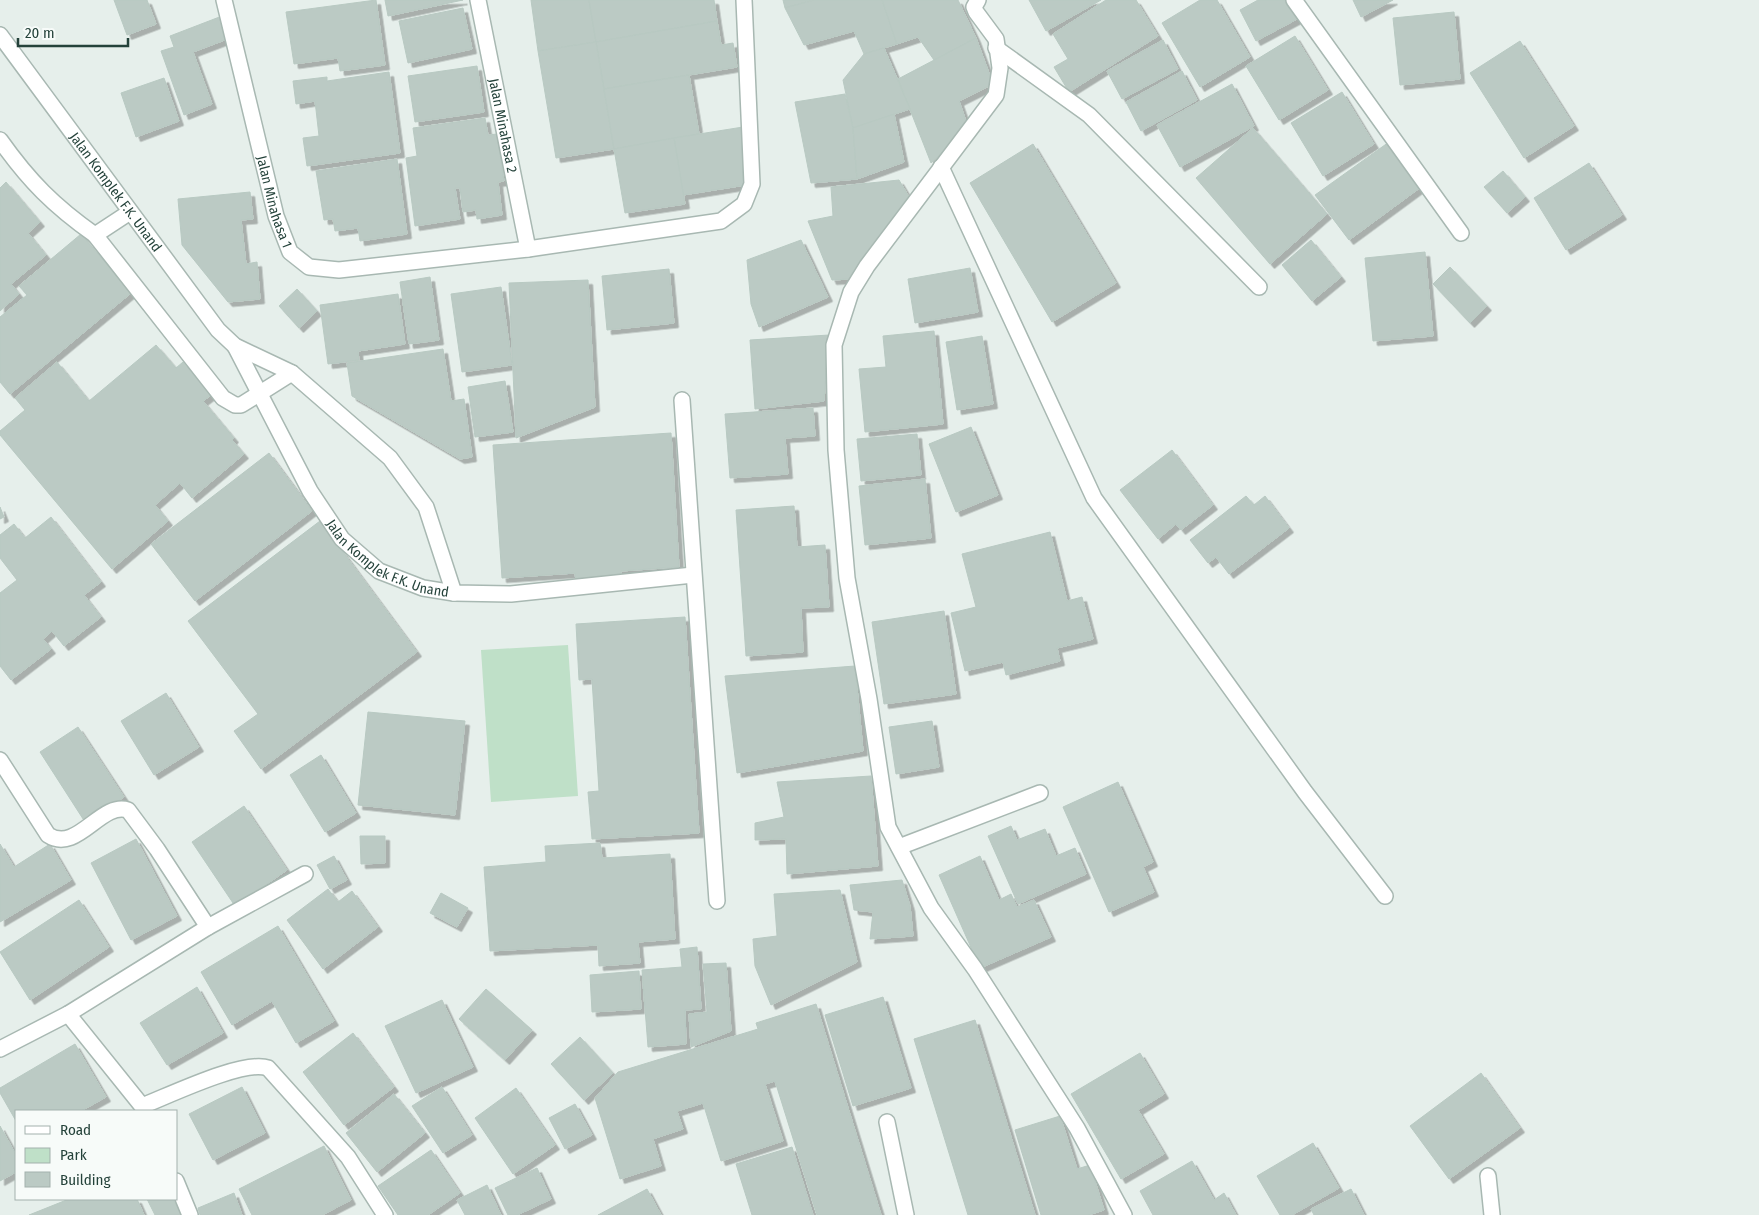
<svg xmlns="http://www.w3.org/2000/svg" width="1759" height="1215" font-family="'Fira Sans Condensed',sans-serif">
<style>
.green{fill:#bfe0c8}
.building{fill:#bbcac4;stroke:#b8c9c2;filter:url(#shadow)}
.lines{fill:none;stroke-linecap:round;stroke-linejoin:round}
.minor-casing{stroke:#a8b8b2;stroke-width:18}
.minor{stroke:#fff;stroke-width:15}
.labels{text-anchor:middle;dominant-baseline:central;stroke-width:4;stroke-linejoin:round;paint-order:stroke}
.street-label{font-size:14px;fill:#24423a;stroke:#f7fbf9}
</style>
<defs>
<filter id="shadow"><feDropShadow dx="4.5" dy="4.5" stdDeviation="0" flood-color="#0004"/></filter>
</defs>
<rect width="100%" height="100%" fill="#e6efeb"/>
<path class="green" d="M568 645 578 796 491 802 481 650Z"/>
<g class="building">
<path d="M114 0H147L156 24 127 35Z"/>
<path d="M376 0 385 65 340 71 338 58 294 64 286 12Z"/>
<path d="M385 0H463L388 16Z"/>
<path d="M531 0H589L596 42 538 51Z"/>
<path d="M589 0H714L717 21 596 42Z"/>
<path d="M783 0H814L785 8Z"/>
<path d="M814 0H882L897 44 864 54 854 31 804 45 785 8Z"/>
<path d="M882 0H958L976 38 934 60 918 37 897 44Z"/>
<path d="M1029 0H1101L1046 31Z"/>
<path d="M1106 0H1136L1158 36 1069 92 1054 67 1068 59 1053 34Z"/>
<path d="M1200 0H1217L1250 57 1200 87 1162 23Z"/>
<path d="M1258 0H1290L1299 18 1256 41 1240 10Z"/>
<path d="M1353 0H1393L1361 17Z"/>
<path d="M463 8 472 49 408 63 399 21Z"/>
<path d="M1454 12 1460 79 1400 85 1393 18Z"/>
<path d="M222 16 230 38 193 52 212 104 184 115 161 51 174 47 170 36Z"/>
<path d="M717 21 721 45 733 43 737 67 604 89 596 42Z"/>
<path d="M1295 36 1328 90 1279 120 1246 66Z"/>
<path d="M976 38 993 84 959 101 968 127 931 163 898 79Z"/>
<path d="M1163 40 1178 69 1122 99 1107 71Z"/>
<path d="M1520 41 1574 126 1524 158 1470 73Z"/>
<path d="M596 42 614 149 556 158 538 51Z"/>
<path d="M884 48 910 109 853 128 843 80 864 54Z"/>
<path d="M477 66 484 112 415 122 408 76Z"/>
<path d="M1182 71 1197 100 1141 131 1126 102Z"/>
<path d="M389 72 400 153 307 166 303 138 319 136 315 101 296 104 293 81 327 77V81Z"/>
<path d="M689 75 699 134 614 149 604 89Z"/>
<path d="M164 78 179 121 136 137 121 93Z"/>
<path d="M1232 84 1254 126 1180 167 1157 125Z"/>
<path d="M1342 92 1374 144 1323 176 1291 123Z"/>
<path d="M845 94 853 128 857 179 811 183 795 102Z"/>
<path d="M894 114 904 162 857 179 853 128Z"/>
<path d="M485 118 488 135 497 134 504 181 498 182 502 215 477 219 476 210 463 212 460 188H455L460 219 415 226 406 158 417 156 413 128Z"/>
<path d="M743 127 752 184 683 195 674 138Z"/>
<path d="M1253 128 1327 214 1270 264 1196 178Z"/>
<path d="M674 138 685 204 625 213 614 149Z"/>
<path d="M1389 142 1421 187 1349 240 1315 195Z"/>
<path d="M1033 144 1116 283 1052 322 970 183Z"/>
<path d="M397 159 407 234 360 241 358 228 335 231 333 219 324 220 316 171Z"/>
<path d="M1589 163 1622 215 1566 250 1534 198Z"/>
<path d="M1503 171 1525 197 1507 213 1484 187Z"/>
<path d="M899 180 909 197 851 279 832 280 808 221 833 216 831 187Z"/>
<path d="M6 182 40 222 28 233 46 255 11 284 19 294 0 311V188Z"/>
<path d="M250 192 253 219 241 220 246 264 257 262 260 299 228 302 182 245 178 199Z"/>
<path d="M81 234 131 293 10 394 0 382V317L27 295 19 286Z"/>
<path d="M801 240 828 297 759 327 751 304 747 260Z"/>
<path d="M1311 240 1341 277 1312 301 1282 265Z"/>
<path d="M1425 252 1433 336 1373 341 1365 258Z"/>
<path d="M1450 267 1487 306 1470 323 1433 284Z"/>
<path d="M970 268 978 312 915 323 908 279Z"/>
<path d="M669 269 674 323 607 330 602 276Z"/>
<path d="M430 277 439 340 409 344 400 282Z"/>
<path d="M588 280 595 407 516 438 509 283Z"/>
<path d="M501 287 512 365 462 372 451 294Z"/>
<path d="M297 289 317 311 299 328 279 306Z"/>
<path d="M398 294 405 344 358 351 359 360 328 364 320 305Z"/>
<path d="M934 331 943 424 865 432 859 369 886 367 883 336Z"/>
<path d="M829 335 824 401 755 409 750 340Z"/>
<path d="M982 336 993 404 957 410 946 342Z"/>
<path d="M156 345 176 368 183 362 211 395 203 401 234 438 232 440 244 454 192 498 180 483 155 505 168 521 112 569 0 435V431L25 410 15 398 57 362 89 401Z"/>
<path d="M443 349 451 401 464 399 472 457 460 459 352 396 347 363Z"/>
<path d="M505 381 513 432 475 437 468 387Z"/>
<path d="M813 408 815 436 785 438 788 474 730 478 725 414Z"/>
<path d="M971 427 998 495 956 512 929 444Z"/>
<path d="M671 433 679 567 621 571V577L576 581 575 573 502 578 493 445Z"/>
<path d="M917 434 921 475 861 481 857 439Z"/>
<path d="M1172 450 1213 505 1181 530 1176 524 1158 539 1120 490Z"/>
<path d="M269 453 312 511 195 601 151 544Z"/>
<path d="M925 479 931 538 865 545 859 486Z"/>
<path d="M1246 496 1254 505 1265 496 1289 528 1229 574 1216 557 1208 563 1190 540Z"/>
<path d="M794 506 797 547 825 545 829 607 801 608 803 652 746 656 736 510Z"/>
<path d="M0 507 4 517 0 519Z"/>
<path d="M51 517 101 582 84 595 101 617 64 646 52 631 43 639 51 649 11 680 0 666V593L17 580 0 558V535L14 524 25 538Z"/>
<path d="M320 521 417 652 261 769 234 731 258 714 188 621Z"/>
<path d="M1050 532 1067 601 1082 597 1093 639 1057 648 1060 661 1006 675 1003 662 965 671 951 613 976 607 962 554Z"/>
<path d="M944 611 956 694 884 704 872 622Z"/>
<path d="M685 617 699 833 592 839 588 792 599 791 592 679 579 680 576 624Z"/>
<path d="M855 666 863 751 737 773 725 676Z"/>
<path d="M166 693 199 747 154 775 121 721Z"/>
<path d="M368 712 465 721 455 815 358 805Z"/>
<path d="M932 721 939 767 896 774 889 727Z"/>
<path d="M78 727 124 797 85 822 40 752Z"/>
<path d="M321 755 356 813 325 832 290 775Z"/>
<path d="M871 776 878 866 787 874 786 839 755 840V823L784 817 777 782Z"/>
<path d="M1118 782 1153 862 1143 867 1154 892 1109 912 1063 807Z"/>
<path d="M244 806 287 870 235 906 192 842Z"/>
<path d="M1011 826 1017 840 1045 829 1056 856 1075 848 1086 874 1018 904 988 836Z"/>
<path d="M360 836H385V863L361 864Z"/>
<path d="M136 839 177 916 131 940 91 863Z"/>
<path d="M600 843 602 858 670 854 675 939 638 942 640 963 599 966 598 945 490 951 484 867 546 862 545 846Z"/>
<path d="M0 844 14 867 50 844 71 880 0 922Z"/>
<path d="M334 856 347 880 330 889 317 865Z"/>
<path d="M980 856 999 900 1011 894 1017 907 1034 900 1051 937 980 968 939 875Z"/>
<path d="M902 880 910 906 913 936 870 939 873 912 854 910 850 885Z"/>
<path d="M328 889 338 902 352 891 378 927 323 969 287 920Z"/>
<path d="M840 890 857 962 771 1005 755 966 753 939 777 936 774 894Z"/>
<path d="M441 893 468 908 457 927 430 913Z"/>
<path d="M79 900 109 947 30 1000 0 952Z"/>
<path d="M278 926 334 1021 296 1043 272 1001 232 1025 201 972Z"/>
<path d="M697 947 701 1009 685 1010 686 1044 648 1047 642 970 682 967 680 949Z"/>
<path d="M726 963 731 1031 691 1047 689 1014 707 1012 703 964Z"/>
<path d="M639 971 641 1009 592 1012 590 975Z"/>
<path d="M197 987 223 1033 167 1065 140 1023Z"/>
<path d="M486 989 532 1030 505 1060 459 1019Z"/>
<path d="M883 997 911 1088 853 1106 825 1015Z"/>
<path d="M442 1000 473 1067 416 1093 385 1026Z"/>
<path d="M816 1004 881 1215H817L775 1081 765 1084 783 1141 721 1161 703 1103 677 1111 683 1129 653 1139 661 1166 620 1179 595 1098 618 1072 758 1029 756 1023Z"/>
<path d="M975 1020 1035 1215H968L914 1039Z"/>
<path d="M353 1033 394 1087 344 1125 303 1072Z"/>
<path d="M580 1037 613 1073 584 1100 551 1064Z"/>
<path d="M75 1044 106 1097 81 1111H16V1121L0 1093V1088Z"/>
<path d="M1140 1053 1164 1094 1138 1110 1164 1154 1121 1179 1071 1094Z"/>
<path d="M1481 1073 1520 1128 1449 1179 1410 1126Z"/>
<path d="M242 1087 265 1133 213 1160 189 1114Z"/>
<path d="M442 1087 472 1135 443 1153 412 1106Z"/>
<path d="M516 1088 555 1145 513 1174 475 1118Z"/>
<path d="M394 1094 425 1133 377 1172 346 1133Z"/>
<path d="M575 1104 592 1135 565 1149 549 1118Z"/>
<path d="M1060 1116 1077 1169 1090 1165 1104 1210 1088 1215H1041L1015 1130Z"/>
<path d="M0 1126 16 1155V1172L0 1181Z"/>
<path d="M1313 1143 1339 1188 1292 1215H1280L1257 1176Z"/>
<path d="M324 1146 351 1200 322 1215H252L239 1189Z"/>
<path d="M792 1147 813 1215H752L736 1164Z"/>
<path d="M431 1150 460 1193 428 1215H398L378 1186Z"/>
<path d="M1192 1161 1214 1200 1224 1193 1236 1215H1153L1140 1191Z"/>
<path d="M537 1168 551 1199 517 1215H508L495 1188Z"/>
<path d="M487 1185 501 1215H465L457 1200Z"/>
<path d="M647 1189 661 1215H598Z"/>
<path d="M1351 1189 1364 1215H1314L1311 1209Z"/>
<path d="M234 1193 242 1215H200L198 1208Z"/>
<path d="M69 1199H137L144 1215H29Z"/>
<path d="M147 1199H173L181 1215H155Z"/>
</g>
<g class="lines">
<g class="minor-casing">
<g id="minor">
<path id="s1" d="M224 0 276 216 290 252 309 267 339 270 528 249 721 221 744 204 752 184 744 0"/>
<path id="s2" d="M478 0 528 249"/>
<path d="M978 0 974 7 976 12 996 39 1000 68 996 95 867 266 851 292 834 345 836 450 847 578 869 699 888 827 931 908 975 969 1077 1128 1124 1215"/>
<path d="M1294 0 1461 233"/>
<path id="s3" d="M0 35 218 330 235 346 292 373 390 458 426 507 454 593"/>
<path d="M996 48 1089 115 1259 287"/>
<path d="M0 140C29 181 54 206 95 235L130 212"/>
<path d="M941 167 1094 498 1305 792 1385 896"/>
<path d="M95 235 223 398 235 405H241L292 373"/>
<path id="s4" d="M235 346 310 491 342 539 379 571 423 588 454 593 511 594 693 575"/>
<path d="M682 400 717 901"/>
<path d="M0 760 48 835C77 854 101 801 128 810L157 849 208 927"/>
<path d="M899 847 1040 793"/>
<path d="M68 1014 142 1106C168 1096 244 1059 268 1068L348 1157 385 1215"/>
<path d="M0 1049 68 1014 208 927 305 874"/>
<path d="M887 1122 906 1215"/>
<path d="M1488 1176 1492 1215"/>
<path d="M176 1181 190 1215"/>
</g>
</g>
<use href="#minor" class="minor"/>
</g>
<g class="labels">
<g class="street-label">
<text stroke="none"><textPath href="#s2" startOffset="128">Jalan Minahasa 2</textPath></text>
<text stroke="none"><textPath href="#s3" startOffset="195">Jalan Komplek F.K. Unand</textPath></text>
<text stroke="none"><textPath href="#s1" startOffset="208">Jalan Minahasa 1</textPath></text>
<text stroke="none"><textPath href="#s4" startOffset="271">Jalan Komplek F.K. Unand</textPath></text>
</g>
</g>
<rect x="15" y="1110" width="162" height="90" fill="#f7fbf9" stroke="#a3b1ad"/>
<rect x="25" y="1126" width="25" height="8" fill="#ffffff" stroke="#a3b1ad"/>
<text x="60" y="1135" font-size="15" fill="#24423a">Road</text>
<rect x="25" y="1148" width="25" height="15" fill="#bfe0c8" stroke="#a3b1ad"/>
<text x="60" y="1160" font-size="15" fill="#24423a">Park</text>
<rect x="25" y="1172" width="25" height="15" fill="#bbcac4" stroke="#a3b1ad"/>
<text x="60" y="1185" font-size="15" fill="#24423a">Building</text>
<path d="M18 38v8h110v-8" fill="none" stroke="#24423a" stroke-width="2.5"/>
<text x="25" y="38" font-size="15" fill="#24423a" stroke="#f7fbf9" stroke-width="4" paint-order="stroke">20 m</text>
</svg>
